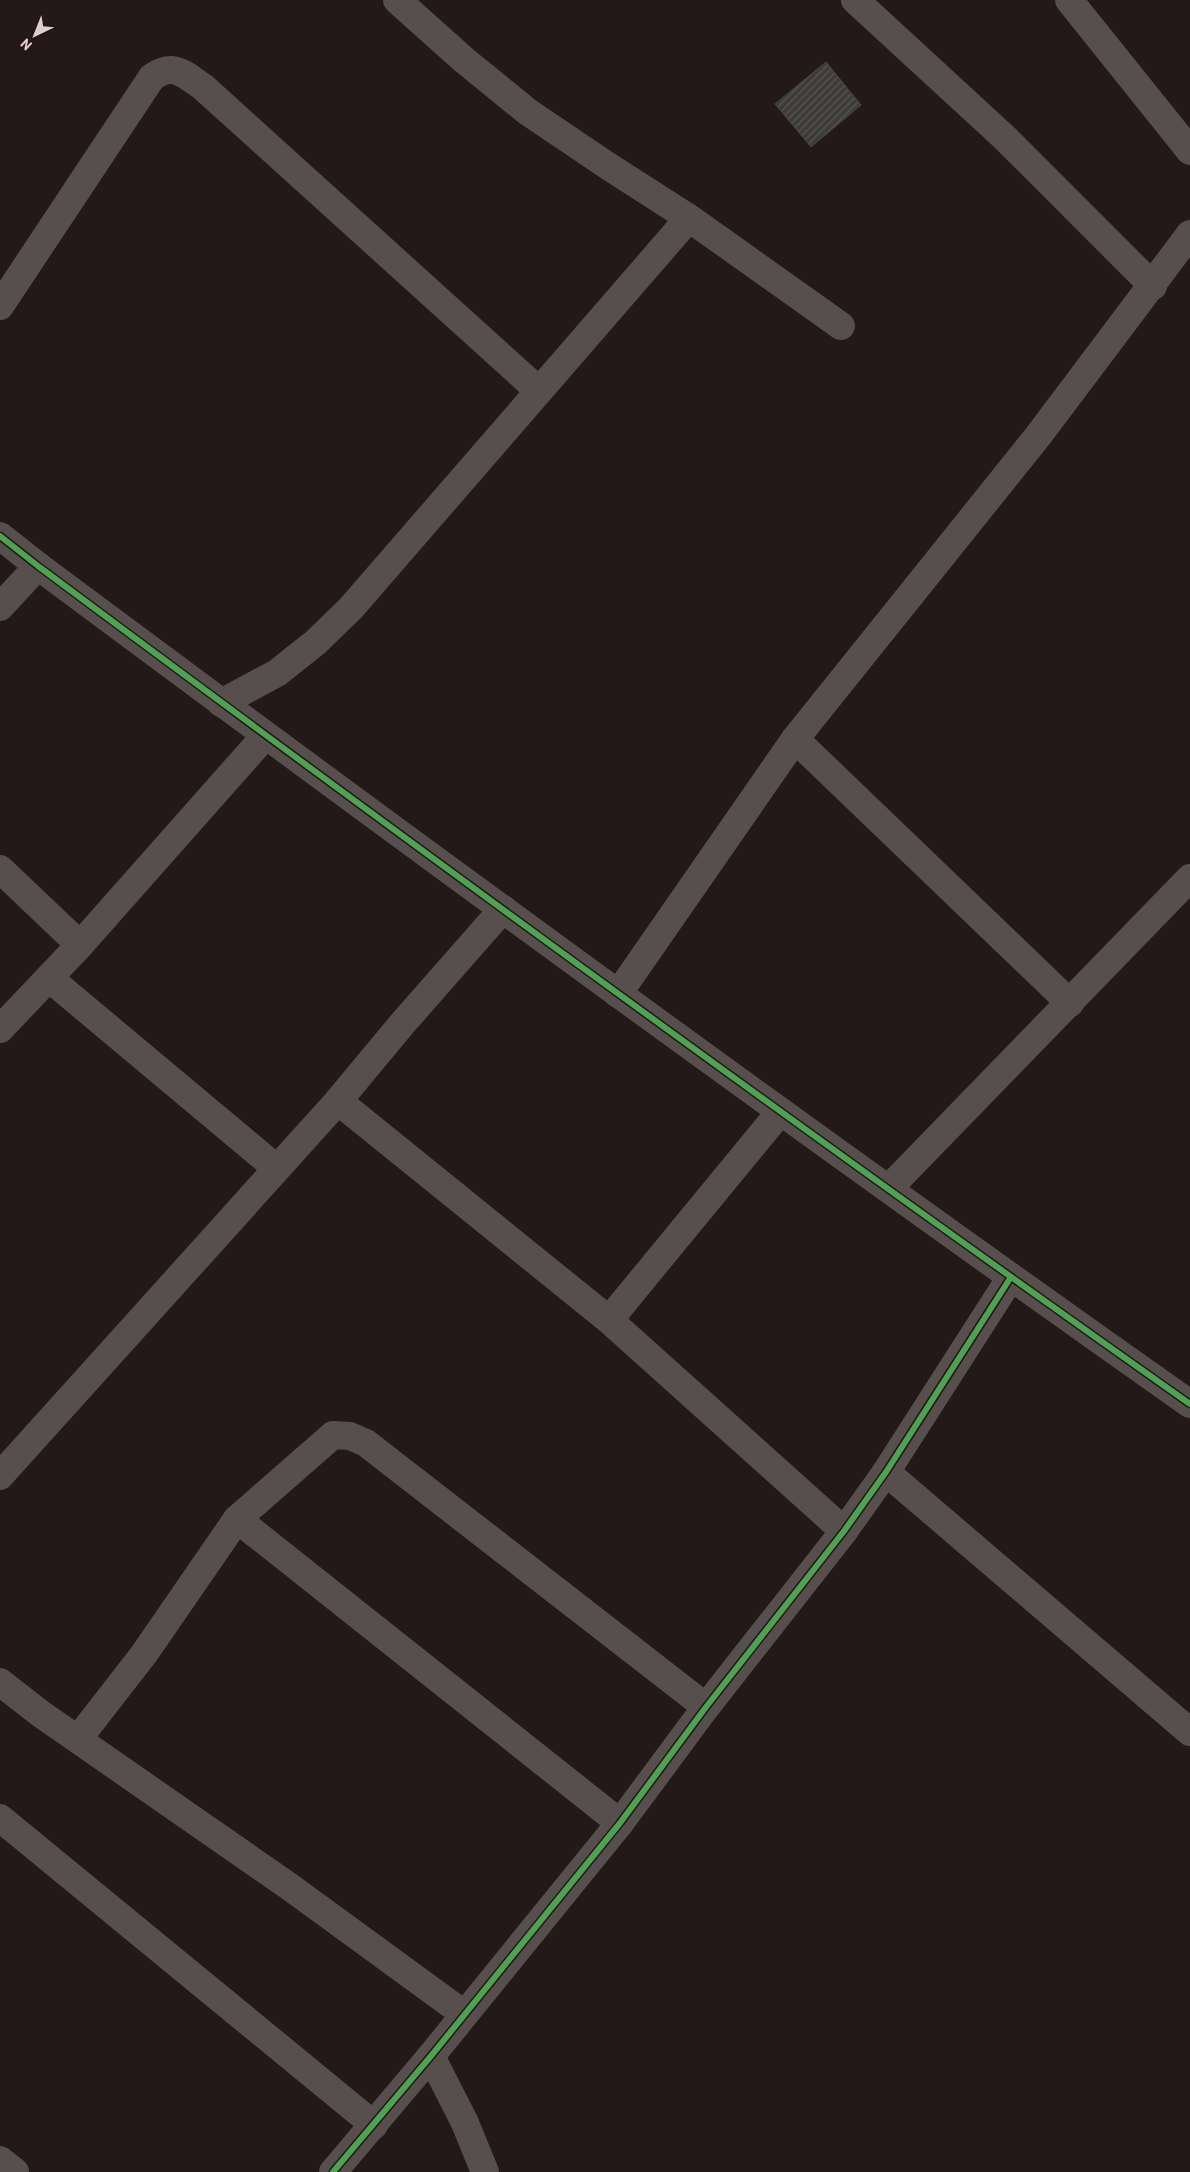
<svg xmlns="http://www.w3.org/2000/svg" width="1190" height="2172" font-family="Barlow,sans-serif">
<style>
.building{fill:url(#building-hatch);stroke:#484645}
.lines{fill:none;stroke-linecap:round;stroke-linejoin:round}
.street{stroke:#574f4e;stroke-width:28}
.cycleway-casing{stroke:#271515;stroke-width:9}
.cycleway{stroke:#4ca352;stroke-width:6}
</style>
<defs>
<pattern id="building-hatch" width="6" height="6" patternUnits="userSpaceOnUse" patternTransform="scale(1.25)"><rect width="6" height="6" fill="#3d3a3a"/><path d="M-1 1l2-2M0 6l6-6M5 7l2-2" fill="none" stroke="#585555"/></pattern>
</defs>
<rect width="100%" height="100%" fill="#231919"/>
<path class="building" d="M826 62 861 105 811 147 775 104Z"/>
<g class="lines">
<g class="street">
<path d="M397 0 464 60 528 112 608 166 689 218 841 326"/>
<path d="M855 0 1005 138 1153 286"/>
<path d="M1069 0 1190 151"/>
<path d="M0 306 152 77C175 62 183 74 203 87L538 390"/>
<path d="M0 536 38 566C419 850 802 1130 1190 1404"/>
<path d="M0 607 38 566"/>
<path d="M221 703 277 673 316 642 351 608 689 218"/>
<path d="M795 739 1070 1003"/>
<path d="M0 869 80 945"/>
<path d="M49 978 276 1168"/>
<path d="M618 994 795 739 1038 436 1190 234"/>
<path d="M0 1029 80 945 265 736"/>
<path d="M338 1101 609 1320 844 1531"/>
<path d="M889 1188 1190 878"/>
<path d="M609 1320 780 1112"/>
<path d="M886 1472 1190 1732"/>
<path d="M0 1476 338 1101 402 1024 503 909"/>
<path d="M237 1519 620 1823"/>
<path d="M0 1682 41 1714 290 1887 464 2014"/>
<path d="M78 1739 144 1654 237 1519 333 1435 350 1436 366 1443 706 1707"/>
<path d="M0 1818 374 2125"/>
<path d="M431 2056 465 2123 485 2172"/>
<path d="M0 2160 15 2172"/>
<path d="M333 2172 431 2056 620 1823 706 1707 844 1531 886 1472 1011 1277"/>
</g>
<g class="cycleway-casing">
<g id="cycleway">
<path d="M0 536 38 566C419 850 802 1130 1190 1404"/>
<path d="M333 2172 431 2056 620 1823 706 1707 844 1531 886 1472 1011 1277"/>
</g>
</g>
<use href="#cycleway" class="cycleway"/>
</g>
<g transform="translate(35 35) rotate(223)" stroke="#271515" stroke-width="4" paint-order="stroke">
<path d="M0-4L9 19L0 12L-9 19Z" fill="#dccfce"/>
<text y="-8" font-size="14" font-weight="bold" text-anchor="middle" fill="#dccfce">N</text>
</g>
</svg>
